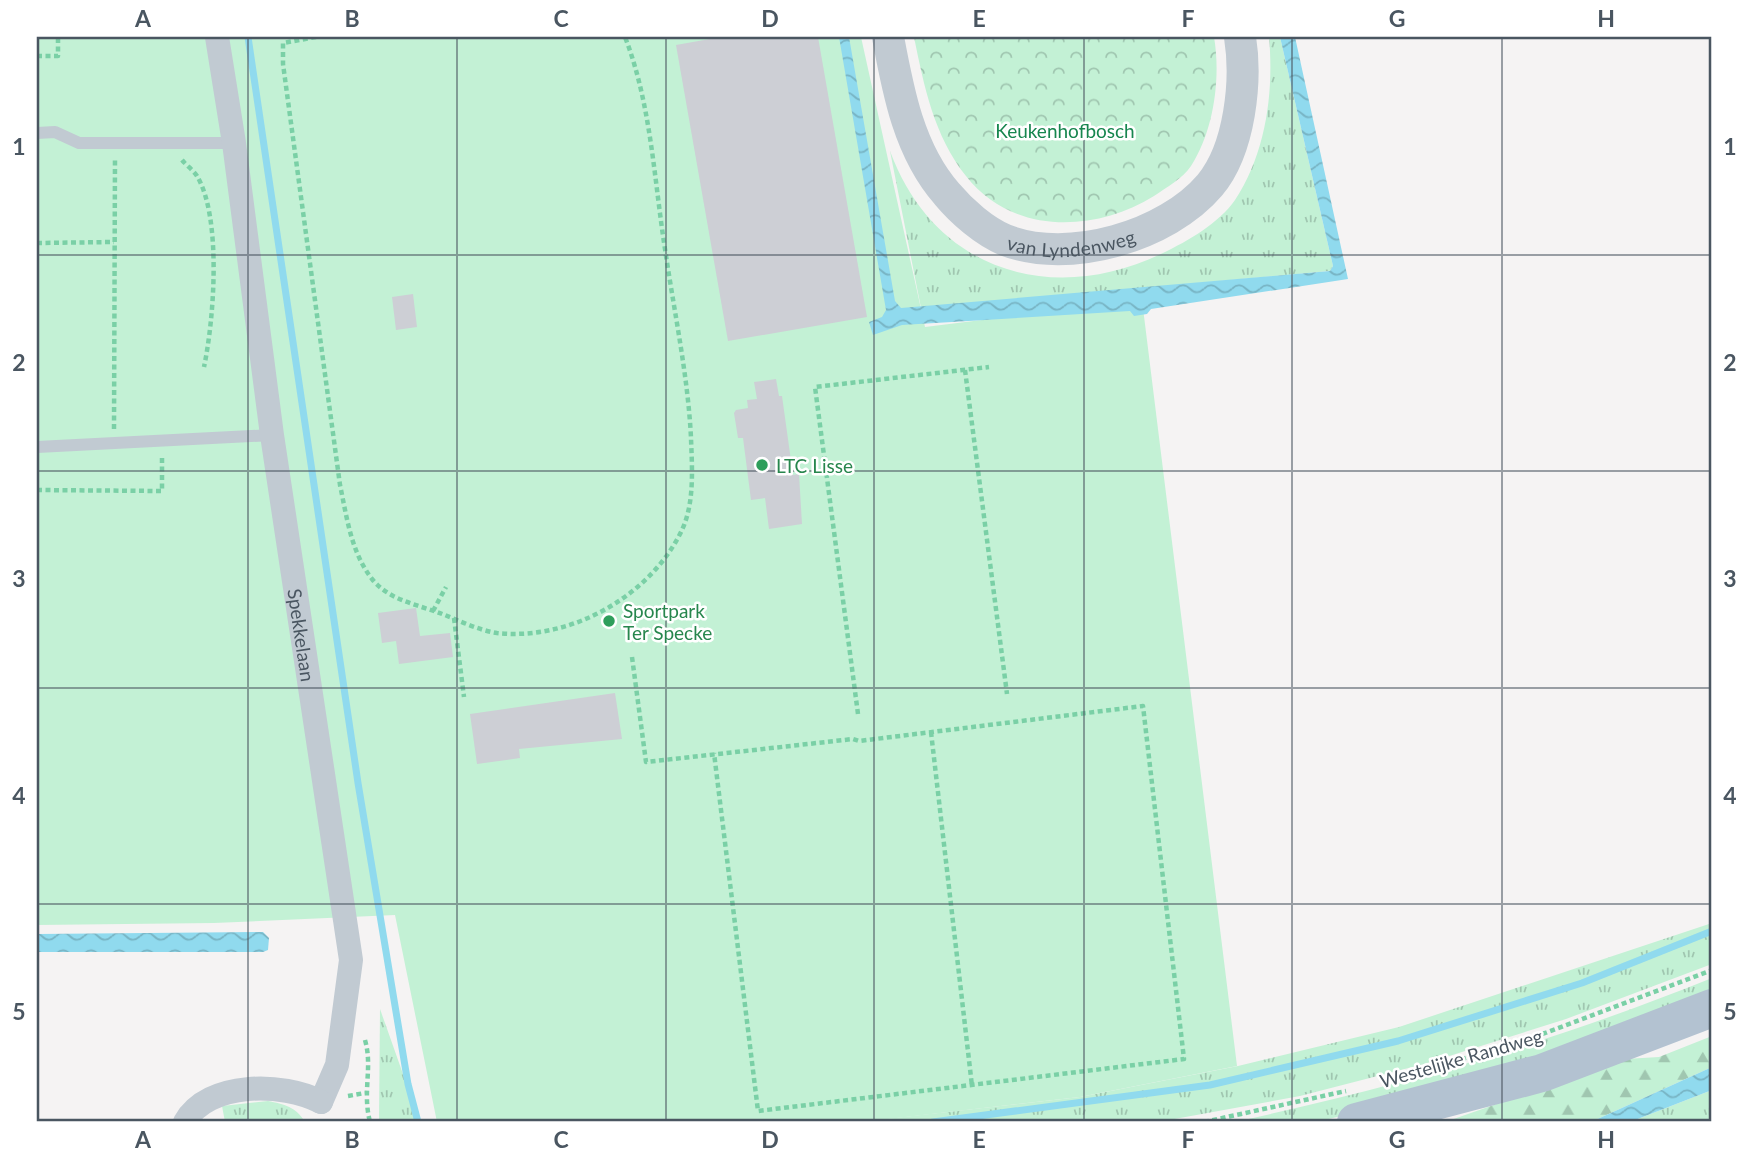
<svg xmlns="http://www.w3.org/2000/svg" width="1749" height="1159" font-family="Lato,sans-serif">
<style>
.grass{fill:url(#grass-tufts)}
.forest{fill:url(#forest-firs)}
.park{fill:url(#park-crowns)}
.pitch{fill:#c3f1d5}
.water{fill:url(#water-waves)}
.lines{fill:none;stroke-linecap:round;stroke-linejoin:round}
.stream{stroke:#90daee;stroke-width:7}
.building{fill:#cdcfd5}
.path{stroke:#7ad0a6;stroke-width:4.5;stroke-dasharray:5 3.5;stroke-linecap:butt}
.service{stroke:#c1cad2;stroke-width:12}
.minor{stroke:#c1cad2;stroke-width:24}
.tertiary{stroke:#c1cad2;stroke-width:32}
.primary{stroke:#b3c2d1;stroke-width:38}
.grid{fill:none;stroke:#4a5661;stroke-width:2;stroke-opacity:0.55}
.leisure-dot{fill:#2e9e5b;stroke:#fff;stroke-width:2.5}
.labels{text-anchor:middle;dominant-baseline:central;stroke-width:5;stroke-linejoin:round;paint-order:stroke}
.park-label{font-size:19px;fill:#17864f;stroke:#fff}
.street-label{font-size:19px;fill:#4a5661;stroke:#fff}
.leisure-label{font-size:19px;fill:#27864d;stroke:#fff;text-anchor:start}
.neatline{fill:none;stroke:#4a5661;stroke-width:2.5}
.grid-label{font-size:23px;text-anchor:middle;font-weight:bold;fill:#4a5661}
</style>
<defs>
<pattern id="grass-tufts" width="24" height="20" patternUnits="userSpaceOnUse" patternTransform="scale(1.75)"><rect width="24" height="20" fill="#c3f1d5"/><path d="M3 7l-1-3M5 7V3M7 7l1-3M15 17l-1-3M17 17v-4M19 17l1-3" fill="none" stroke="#a0c6b0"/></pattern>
<pattern id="forest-firs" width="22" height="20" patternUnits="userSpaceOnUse" patternTransform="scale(1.75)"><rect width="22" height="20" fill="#c3f1d5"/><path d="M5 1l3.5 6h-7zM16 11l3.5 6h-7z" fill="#a0c6b0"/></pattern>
<pattern id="park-crowns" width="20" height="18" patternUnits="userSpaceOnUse" patternTransform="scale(1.75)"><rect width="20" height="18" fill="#c3f1d5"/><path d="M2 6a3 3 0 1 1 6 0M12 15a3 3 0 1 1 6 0" fill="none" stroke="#a0c6b0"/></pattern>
<pattern id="water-waves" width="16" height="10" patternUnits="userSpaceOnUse" patternTransform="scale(1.75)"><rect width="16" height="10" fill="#90daee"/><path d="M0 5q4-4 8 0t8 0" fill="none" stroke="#78b4c4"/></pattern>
</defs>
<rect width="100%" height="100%" fill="#f5f3f3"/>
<g class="grass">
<path d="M1269 37H1280L1333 266 1330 271 921 308 890 151C934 271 1052 307 1163 253 1188 241 1219 223 1235 200 1266 153 1274 92 1269 37Z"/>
<path d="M1712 923V964L1566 1019 1424 1064 1300 1096 1158 1122H859L1080 1097 1238 1066 1399 1027Z"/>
<path d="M1712 978V995L1671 1012 1375 1108 1316 1122H1234C1398 1087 1556 1041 1712 978Z"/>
<path d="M380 1009 420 1122H379Z"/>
<path d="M1712 1090V1122H1630Z"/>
<path d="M268 1101C284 1104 296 1107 305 1122H225L222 1106Z"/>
</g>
<path class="forest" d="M1712 1036V1067L1591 1122H1445L1625 1059 1659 1057Z"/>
<path class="park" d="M914 37H1214C1221 77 1214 131 1191 166 1182 179 1167 187 1154 196 1094 233 1012 235 966 176 934 136 924 86 914 37Z"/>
<path class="pitch" d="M37 37H861L925 327 1142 300 1237 1066 1080 1097 862 1122H437L395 915 214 923 37 925Z"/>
<g class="water">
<path d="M839 37H849L895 301 901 308 1330 271 1333 266 1280 37H1295L1348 279 1151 309 1147 314 1134 316 1130 311 902 325 873 335 869 322 882 317 886 310Z"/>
<path d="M263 932 269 938 268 950 263 952H37V934Z"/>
<path d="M1712 1067V1090L1630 1122H1591Z"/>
</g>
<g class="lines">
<g class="stream">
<path d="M248 37 358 783 408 1084 418 1122"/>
<path d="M933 1122 1210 1085 1398 1041 1582 983 1712 931"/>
</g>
</g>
<g class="building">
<path d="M721 37H818L867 317 728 341 676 45Z"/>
<path d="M413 294 417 327 396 330 392 297Z"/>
<path d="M776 379 779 396H782L793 475 799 474 802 524 769 529 765 498 751 500 743 438H738L734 413 736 410 748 408 747 400 757 399 754 382Z"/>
<path d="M416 608 420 636 450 633 453 657 399 664 396 641 382 643 378 613Z"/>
<path d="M615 693 622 739 519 749 520 758 477 764 470 714Z"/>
</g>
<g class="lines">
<g class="path">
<path d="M316 37 283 43V64L340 485C347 518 351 552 372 579 388 599 414 604 437 612 456 619 477 630 497 633 570 641 649 597 681 532 695 504 692 468 691 438 688 376 674 311 665 249 654 179 651 104 625 37"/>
<path d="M37 56H58V37"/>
<path d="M182 160C186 165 193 170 197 176 222 218 214 320 204 367"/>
<path d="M37 243 114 242"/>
<path d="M965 370 1007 694"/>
<path d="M114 429 115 157"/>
<path d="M37 490 162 491V456"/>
<path d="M433 611 446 587"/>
<path d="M454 618 464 697"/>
<path d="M632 657 646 762 853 739 859 741 1143 706 1184 1059 758 1111 714 753"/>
<path d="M858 714 815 387 989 367"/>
<path d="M931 732 972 1086"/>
<path d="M365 1040C373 1068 362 1091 370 1122"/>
<path d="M1453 1062 1545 1033 1712 970"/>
<path d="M348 1096 365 1093"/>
<path d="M1204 1122 1346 1091"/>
</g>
<g class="service">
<path d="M37 133 55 132 79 143H234"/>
<path d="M37 447 272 435"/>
</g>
<g class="minor">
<path id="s1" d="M217 37 234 143 272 435 351 960 337 1065 321 1102"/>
<path d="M185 1122C208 1081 283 1082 321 1102"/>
</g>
<path class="tertiary" id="s2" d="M888 37C898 91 909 151 947 194 962 212 984 231 1005 240 1069 265 1167 236 1210 185 1240 149 1247 81 1240 37"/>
<path class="primary" d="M1356 1122 1542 1073 1712 1008"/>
</g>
<path class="grid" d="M248 37V1122M457 37V1122M666 37V1122M874 37V1122M1084 37V1122M1292 37V1122M1502 37V1122M37 255H1712M37 471H1712M37 688H1712M37 904H1712"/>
<g class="leisure-dot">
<circle cx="762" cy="465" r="7"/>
<circle cx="609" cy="621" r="7"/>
</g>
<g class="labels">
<g class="park-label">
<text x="1065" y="130">Keukenhofbosch</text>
</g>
<g class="street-label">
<text stroke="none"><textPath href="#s2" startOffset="312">van Lyndenweg</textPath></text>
<text stroke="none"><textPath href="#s1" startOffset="604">Spekkelaan</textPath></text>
<text transform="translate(1461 1058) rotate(-16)">Westelijke Randweg</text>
</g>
<g class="leisure-label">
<text x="776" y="465">LTC Lisse</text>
<text x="623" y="610">Sportpark<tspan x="623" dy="22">Ter Specke</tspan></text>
</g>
</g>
<rect width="1749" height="1159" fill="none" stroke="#ffffff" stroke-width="77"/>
<rect x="38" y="38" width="1672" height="1082" class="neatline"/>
<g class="grid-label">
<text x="143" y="27">A</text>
<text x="352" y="27">B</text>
<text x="561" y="27">C</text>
<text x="770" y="27">D</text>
<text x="979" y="27">E</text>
<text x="1188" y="27">F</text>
<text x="1397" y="27">G</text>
<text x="1606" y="27">H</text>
<text x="19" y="155">1</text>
<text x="1730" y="155">1</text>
<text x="19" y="371">2</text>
<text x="1730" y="371">2</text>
<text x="19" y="587">3</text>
<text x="1730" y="587">3</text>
<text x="19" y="804">4</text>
<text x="1730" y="804">4</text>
<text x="19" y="1020">5</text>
<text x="1730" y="1020">5</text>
<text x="143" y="1148">A</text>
<text x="352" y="1148">B</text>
<text x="561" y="1148">C</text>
<text x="770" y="1148">D</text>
<text x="979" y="1148">E</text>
<text x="1188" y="1148">F</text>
<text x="1397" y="1148">G</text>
<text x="1606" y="1148">H</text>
</g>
</svg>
